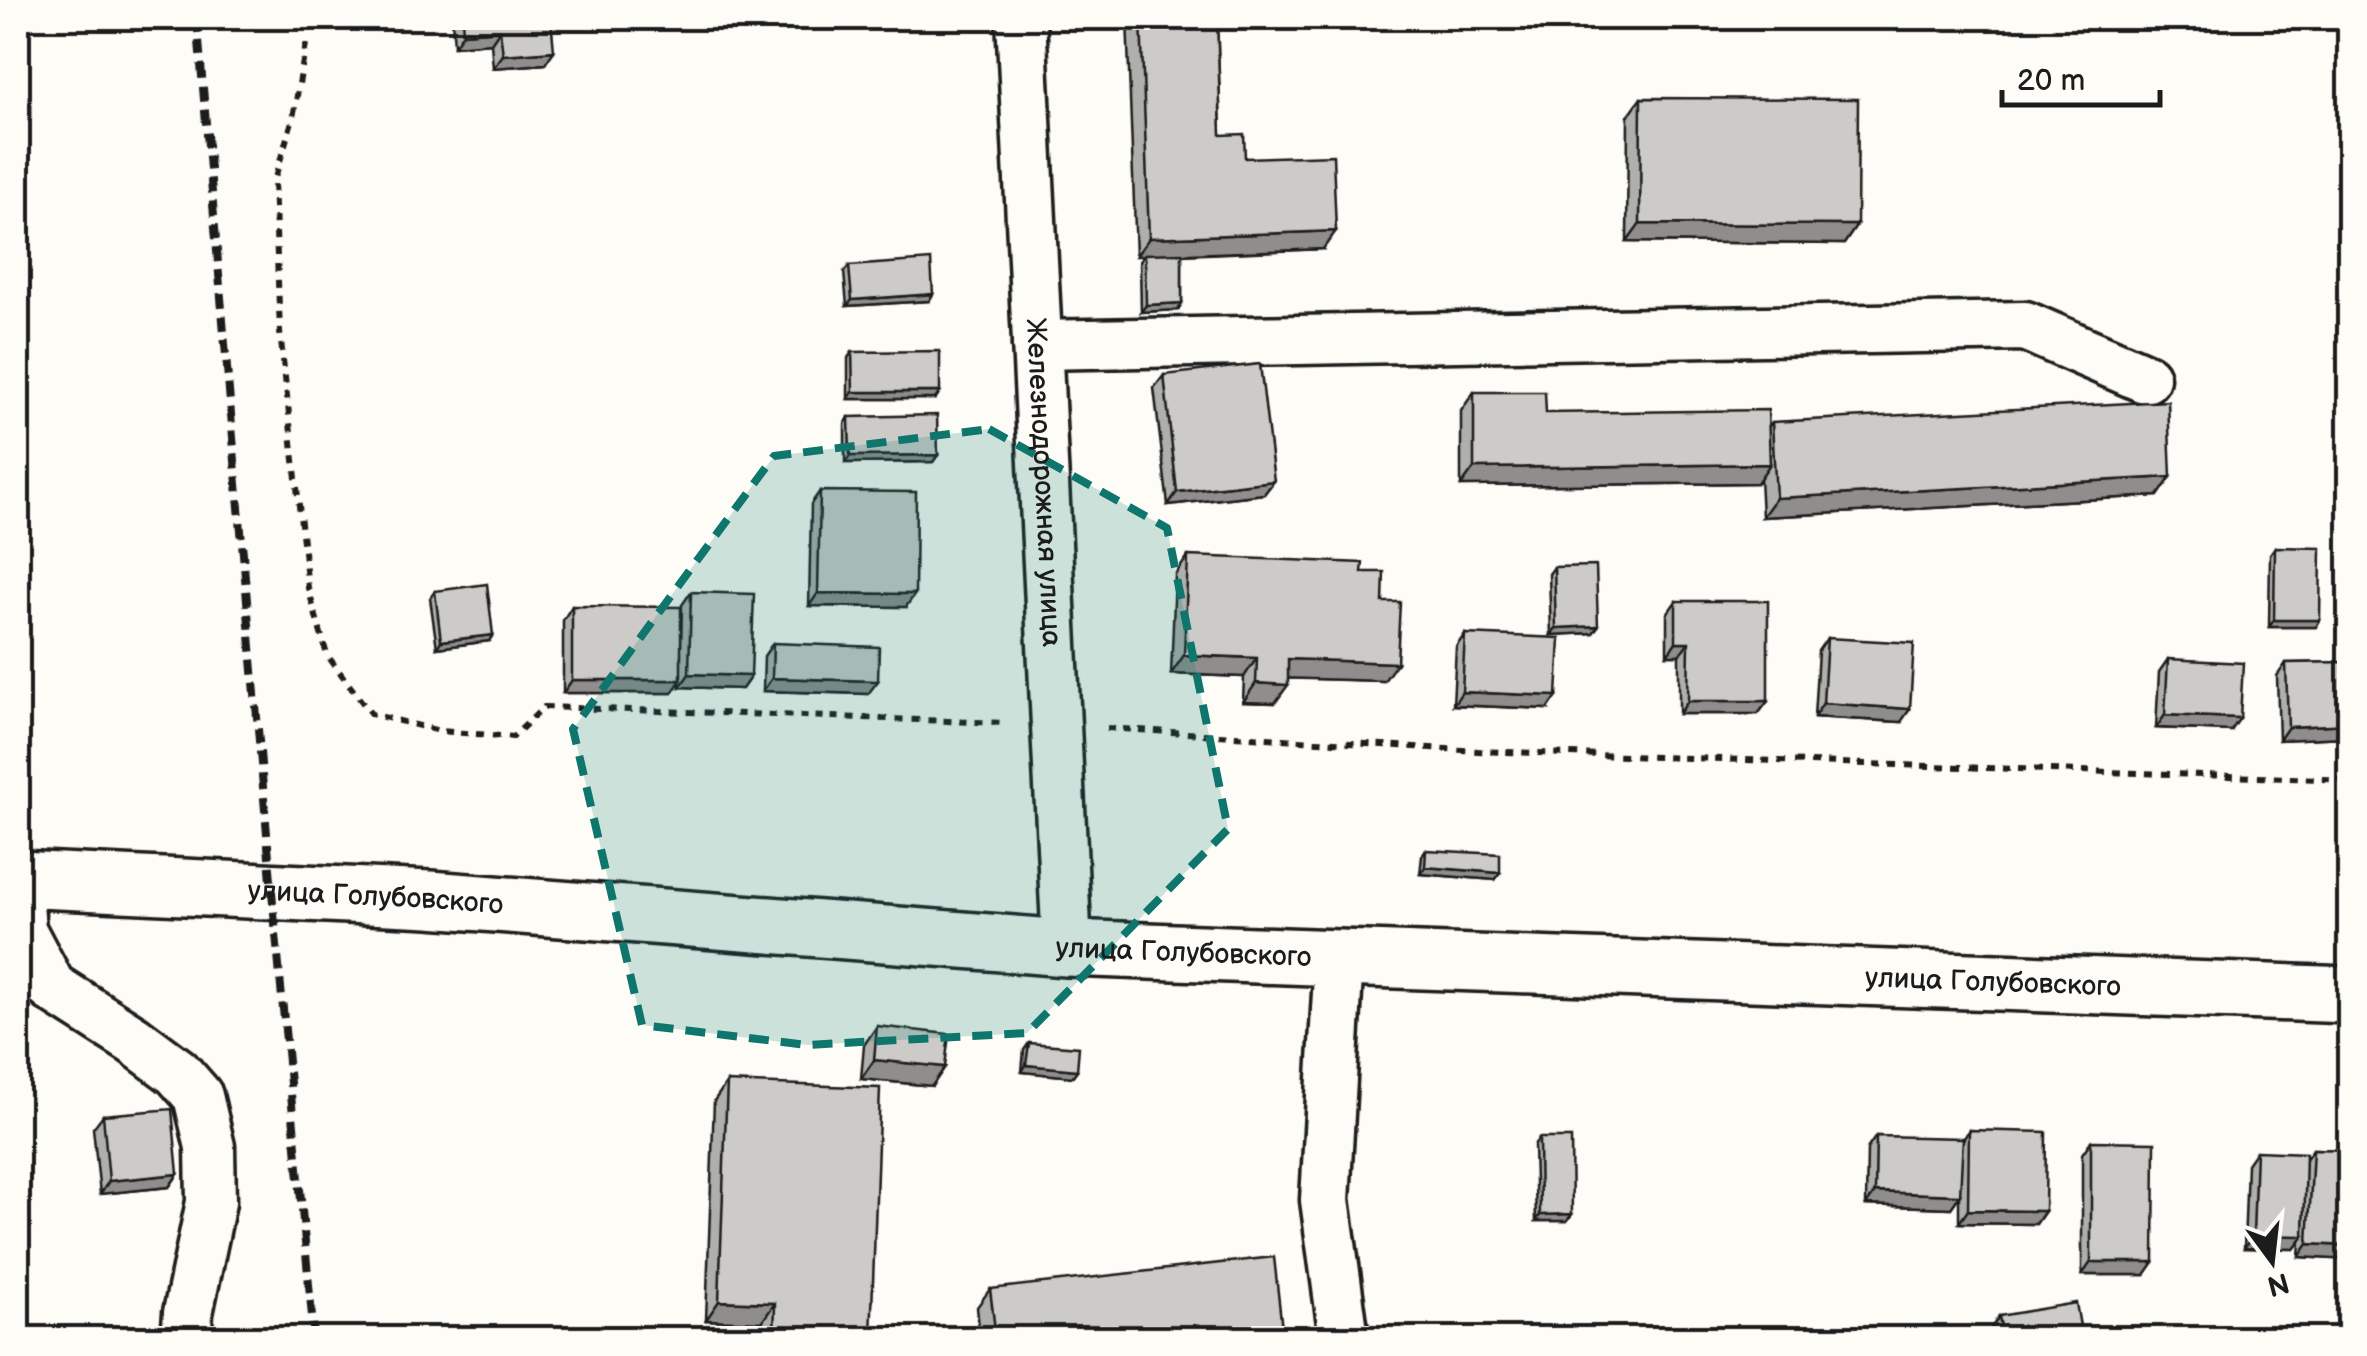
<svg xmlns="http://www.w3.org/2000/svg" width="2367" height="1356" font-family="'Balsamiq Sans',sans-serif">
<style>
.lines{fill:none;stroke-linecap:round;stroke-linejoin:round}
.street-casing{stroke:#1c1c1c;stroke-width:55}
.secondary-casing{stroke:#1c1c1c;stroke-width:62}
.path{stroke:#1c1c1c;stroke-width:6;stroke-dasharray:8 8;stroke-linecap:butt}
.street{stroke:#fdfcf7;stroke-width:48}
.secondary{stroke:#fdfcf7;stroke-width:55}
.rail{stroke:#1c1c1c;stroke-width:8;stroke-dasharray:15 8;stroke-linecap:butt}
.wall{fill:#afafac;stroke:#1c1c1c;stroke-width:2.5}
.shaded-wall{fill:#8f8e8c;stroke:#1c1c1c;stroke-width:2.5}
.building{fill:#cccbc8;stroke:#1c1c1c;stroke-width:2.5}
.marked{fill:#0f766e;fill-opacity:0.2;stroke:#0f766e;stroke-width:8;stroke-dasharray:20 12;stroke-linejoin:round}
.labels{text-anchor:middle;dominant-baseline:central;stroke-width:8;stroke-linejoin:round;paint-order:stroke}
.street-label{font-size:28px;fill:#1c1c1c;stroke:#fdfcf7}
</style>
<rect width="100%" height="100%" fill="#fdfcf7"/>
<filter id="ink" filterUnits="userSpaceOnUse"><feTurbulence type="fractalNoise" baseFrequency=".01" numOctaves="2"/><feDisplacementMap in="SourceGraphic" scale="20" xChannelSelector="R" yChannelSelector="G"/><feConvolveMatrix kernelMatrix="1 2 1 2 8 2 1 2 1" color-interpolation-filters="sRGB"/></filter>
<g filter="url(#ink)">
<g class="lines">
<g class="street-casing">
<g id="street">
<path id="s1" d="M1021 18 1067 948"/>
<path d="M1037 345 2025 326 2145 378"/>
<path d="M18 892 21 930 51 987 134 1040 177 1072 198 1096 210 1147 211 1202 188 1313 186 1338"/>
<path d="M1339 958 1325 1200 1344 1338"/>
</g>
</g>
<g class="secondary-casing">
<g id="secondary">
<path id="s2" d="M18 879 430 899 1067 948 2350 995"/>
</g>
</g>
<g class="path">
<path d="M306 44 293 118 274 181 280 332 308 588 327 655 371 714 440 731 513 737 544 707 1005 723"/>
<path d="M1107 728 1478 751 2350 780"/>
</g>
<use href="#street" class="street"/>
<use href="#secondary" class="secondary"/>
<path class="rail" d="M197 18 272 892 314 1338"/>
</g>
<g class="wall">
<path d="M453 18H551L545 64 493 68 491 43 454 46 452 19Z"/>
<path d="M1127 18H1217L1221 135 1245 158 1323 249 1182 255V303L1178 310 1141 312 1140 261 1143 256H1136Z"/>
<path d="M1641 98 1857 225 1844 244 1627 242 1628 116Z"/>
<path d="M849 266 933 294 929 301 847 306 844 272Z"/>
<path d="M852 352 940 392 935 399H848V358Z"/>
<path d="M1164 375 1274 481 1264 494 1168 505 1154 388Z"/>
<path d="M1474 392 1546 413 1769 426 1772 422 2158 496 1762 517 1760 477 1757 483 1461 486V411Z"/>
<path d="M849 417 938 455 933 462 845 463V424Z"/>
<path d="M820 491 906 607 809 606 811 504Z"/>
<path d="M2275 547 2316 627H2269L2270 554Z"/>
<path d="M1188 556 1362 572 1383 602 1384 681 1288 678 1275 703 1243 702 1244 677 1171 674 1175 575Z"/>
<path d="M1554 567 1598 626 1593 633 1551 635 1549 574Z"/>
<path d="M435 591 489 641 437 648 430 598Z"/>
<path d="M691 592 751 676 742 689 680 687V681L672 693H563V620L572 606 681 645 682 605Z"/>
<path d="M1676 601 1768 701 1758 714H1679V655H1667V614Z"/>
<path d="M1465 634 1548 709 1453 705 1456 647Z"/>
<path d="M1827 638 1901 722 1814 717 1818 651Z"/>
<path d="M773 643 868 694 763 691 764 656Z"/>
<path d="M2168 659 2231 731 2156 728 2159 672Z"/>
<path d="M2350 662V732L2346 737 2279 740 2277 676 2286 663Z"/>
<path d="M1426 850 1500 873 1495 880 1420 874 1422 856Z"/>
<path d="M877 1026 945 1067 932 1086 861 1079 864 1045Z"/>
<path d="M1029 1043 1077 1070 1072 1077 1022 1072 1024 1050Z"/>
<path d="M727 1082 871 1338H762V1322L706 1320 714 1101Z"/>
<path d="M103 1115 178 1174 169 1187 100 1194 93 1128Z"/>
<path d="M1969 1130 2045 1211 2036 1224 1959 1223V1196L1951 1208 1866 1205 1867 1149 1876 1136 1963 1140Z"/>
<path d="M1539 1138 1572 1214 1567 1221H1536L1534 1145Z"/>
<path d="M2091 1141 2145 1275H2082V1154Z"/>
<path d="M2313 1149 2350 1150V1260L2299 1257 2300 1241 2294 1249 2244 1248 2247 1164 2256 1151 2306 1159Z"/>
<path d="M990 1289 1283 1338H980L977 1307Z"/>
<path d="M1999 1316 2082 1338H1991L1990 1330Z"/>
</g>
<g class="shaded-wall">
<path d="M2176 18H2283L2279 22 2170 26Z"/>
<path d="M500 30 491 43 454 46 463 33Z"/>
<path d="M554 51 545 64 493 68 503 55Z"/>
<path d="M1640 224 1857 225 1844 244 1627 242Z"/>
<path d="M1336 231 1323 249 1136 256 1149 238Z"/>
<path d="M933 294 929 301 847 306 852 300Z"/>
<path d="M1182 303 1178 310 1141 312 1146 305Z"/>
<path d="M853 392H940L935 399H848Z"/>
<path d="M938 455 933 462 845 463 850 456Z"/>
<path d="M1770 464 1757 483 1461 486 1474 468Z"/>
<path d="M2171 477 2158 496 1762 517 1776 498Z"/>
<path d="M1274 481 1264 494 1168 505 1177 492Z"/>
<path d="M818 593 915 594 906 607 809 606Z"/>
<path d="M2274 620H2320L2316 627H2269Z"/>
<path d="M1598 626 1593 633 1551 635 1556 628Z"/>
<path d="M493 635 489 641 437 648 441 641Z"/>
<path d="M1676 642H1689L1679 655H1667Z"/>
<path d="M1184 655 1257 658 1244 677 1171 674Z"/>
<path d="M1288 659 1397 663 1384 681 1275 678Z"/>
<path d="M689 674 751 676 742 689 680 687Z"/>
<path d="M772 678 878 681 868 694 763 691Z"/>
<path d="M572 680H681L672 693H563Z"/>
<path d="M1256 683 1288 685 1275 703 1243 702Z"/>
<path d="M1462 692 1557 696 1548 709 1453 705Z"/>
<path d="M1688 701H1768L1758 714H1679Z"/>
<path d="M1823 703 1910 709 1901 722 1814 717Z"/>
<path d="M2165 715 2240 718 2231 731 2156 728Z"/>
<path d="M2350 724V732L2346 737 2279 740 2288 727Z"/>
<path d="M1425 867 1500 873 1495 880 1420 874Z"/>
<path d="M874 1060 945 1067 932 1086 861 1079Z"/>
<path d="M1026 1065 1077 1070 1072 1077 1022 1072Z"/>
<path d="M178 1174 169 1187 100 1194 109 1181Z"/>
<path d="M1875 1192 1960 1195 1951 1208 1866 1205Z"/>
<path d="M1968 1210 2045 1211 2036 1224 1959 1223Z"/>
<path d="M1572 1214 1567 1221H1536L1540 1215Z"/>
<path d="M2253 1235 2304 1236 2294 1249 2244 1248Z"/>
<path d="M2308 1244 2350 1246V1260L2299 1257Z"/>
<path d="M2091 1262H2154L2145 1275H2082Z"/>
<path d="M719 1301 775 1303 762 1322 706 1320Z"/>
</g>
<g class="building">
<path d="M462 18H551L554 51 503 55 500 30 463 33Z"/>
<path d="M1141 18H1217L1221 135 1244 134 1245 158 1333 155 1336 231 1149 238Z"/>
<path d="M1641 98 1858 99 1857 225 1640 224Z"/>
<path d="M1182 253V303L1146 305 1145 254Z"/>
<path d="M931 260 933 294 852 300 849 266Z"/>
<path d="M940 351V392H853L852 352Z"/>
<path d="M1260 364 1274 481 1177 492 1164 375Z"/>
<path d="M1474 392H1545L1546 413 1768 410 1770 464 1474 468Z"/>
<path d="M2168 401 2171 477 1776 498 1772 422Z"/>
<path d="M937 415 938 455 850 456 849 417Z"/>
<path d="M820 491 916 492 915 594 818 593Z"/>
<path d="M2275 547 2321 548 2320 620H2274Z"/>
<path d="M1188 556 1363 563 1362 572H1384L1383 602H1400L1397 663 1288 659V685L1256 683 1257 658 1184 655Z"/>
<path d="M1596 566 1598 626 1556 628 1554 567Z"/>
<path d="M487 584 493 635 441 641 435 591Z"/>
<path d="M691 592 754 594 751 676 689 674Z"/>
<path d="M1676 601H1768V701H1688L1689 642H1676Z"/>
<path d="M572 606 681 607V680H572Z"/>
<path d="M1465 634 1560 638 1557 696 1462 692Z"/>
<path d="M1827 638 1914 643 1910 709 1823 703Z"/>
<path d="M773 643 879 647 878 681 772 678Z"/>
<path d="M2168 659 2243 663 2240 718 2165 715Z"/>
<path d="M2350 662V724L2288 727 2286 663Z"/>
<path d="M1426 850 1500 854V873L1425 867Z"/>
<path d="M877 1026 949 1034 945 1067 874 1060Z"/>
<path d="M1029 1043 1079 1047 1077 1070 1026 1065Z"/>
<path d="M727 1082 880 1088 871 1338H774L775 1303 719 1301Z"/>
<path d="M172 1109 178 1174 109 1181 103 1115Z"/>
<path d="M1969 1130 2046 1132 2045 1211 1968 1210Z"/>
<path d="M1876 1136 1963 1138 1960 1195 1875 1192Z"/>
<path d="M1539 1138H1571L1572 1214 1540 1215Z"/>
<path d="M2091 1141 2155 1142 2154 1262H2091Z"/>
<path d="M2313 1149 2350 1150V1246L2308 1244Z"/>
<path d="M2256 1151 2306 1153 2304 1236 2253 1235Z"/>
<path d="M1274 1257 1283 1338H996L990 1289Z"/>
<path d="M2076 1303 2082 1338H2003L1999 1316Z"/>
</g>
</g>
<path class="marked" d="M989 429 1167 528 1228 829 1027 1033 807 1045 642 1025 573 729 774 456Z"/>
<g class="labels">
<g class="street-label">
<text stroke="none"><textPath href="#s1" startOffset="465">Железнодорожная улица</textPath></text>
<text stroke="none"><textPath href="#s2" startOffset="358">улица Голубовского</textPath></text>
<text stroke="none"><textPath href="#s2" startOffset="1168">улица Голубовского</textPath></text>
<text stroke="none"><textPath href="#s2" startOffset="1978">улица Голубовского</textPath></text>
</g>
</g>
<rect width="2367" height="1356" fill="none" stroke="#fdfcf7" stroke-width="60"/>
<rect x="30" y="30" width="2307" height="1296" fill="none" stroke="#1c1c1c" stroke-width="4" filter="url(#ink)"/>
<g transform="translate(2272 1261) rotate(165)" stroke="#fdfcf7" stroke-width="8" paint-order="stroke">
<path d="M0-8L18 38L0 25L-18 38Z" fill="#1c1c1c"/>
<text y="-15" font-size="28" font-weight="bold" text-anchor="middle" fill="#1c1c1c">N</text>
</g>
<path d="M2002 90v15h158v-15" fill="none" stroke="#1c1c1c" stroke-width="5"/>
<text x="2017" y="90" font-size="30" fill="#1c1c1c" stroke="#fdfcf7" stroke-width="8" paint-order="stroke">20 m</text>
</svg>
